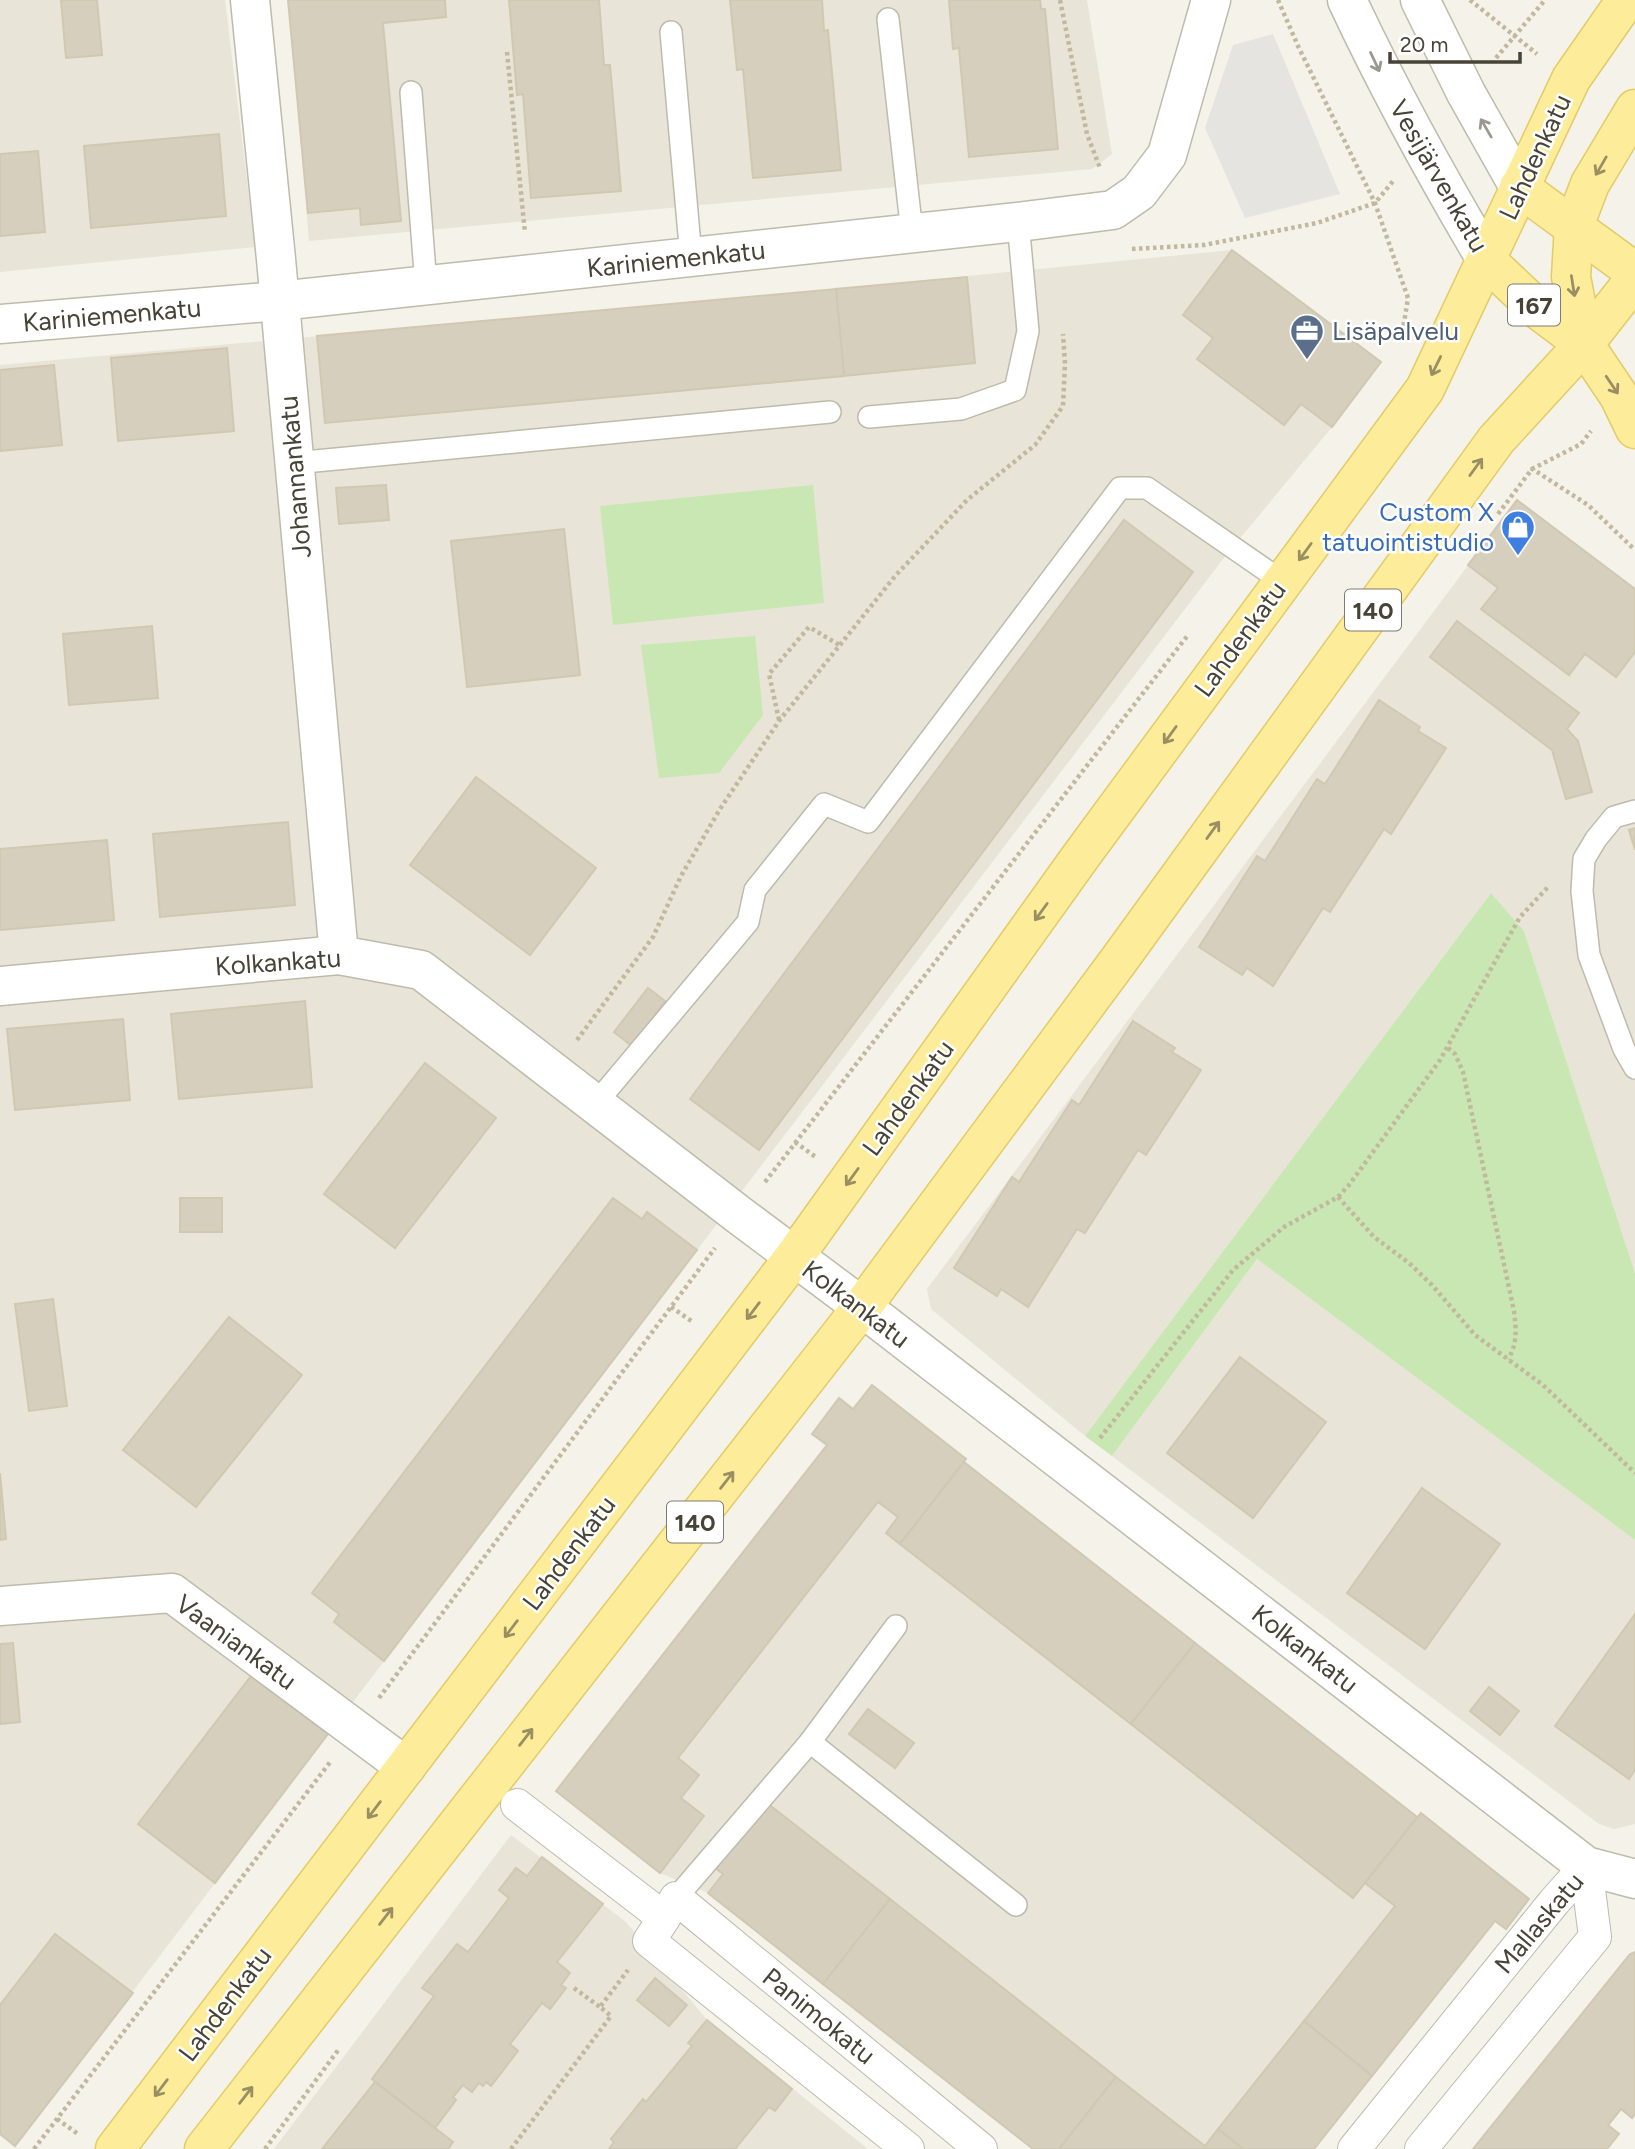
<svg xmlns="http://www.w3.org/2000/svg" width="1635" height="2149" font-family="Figtree,sans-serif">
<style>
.residential{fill:#e8e4d7}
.green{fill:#c9e7b2}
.parking{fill:#e5e4e0}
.building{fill:#d6cfbe;stroke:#d0c8b1;stroke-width:2}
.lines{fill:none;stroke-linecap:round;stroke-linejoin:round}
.service-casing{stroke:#bfbbab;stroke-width:24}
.pedestrian-casing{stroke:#bfbbab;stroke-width:34}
.minor-casing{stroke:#bfbbab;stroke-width:41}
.tertiary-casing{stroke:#bfbbab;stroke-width:41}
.primary-casing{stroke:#e2cc68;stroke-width:41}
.path{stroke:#c1b89d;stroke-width:4.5;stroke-dasharray:3.5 3.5;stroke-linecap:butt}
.service{stroke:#fff;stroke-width:21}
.pedestrian{stroke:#fff;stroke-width:32}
.minor{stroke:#fff;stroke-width:38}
.tertiary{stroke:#fff;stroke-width:38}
.primary{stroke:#fdec99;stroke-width:38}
.oneway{stroke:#9a9891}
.oneway2{stroke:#998f63}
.labels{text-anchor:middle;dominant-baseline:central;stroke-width:5;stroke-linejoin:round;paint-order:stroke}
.shield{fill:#fff;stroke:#7f7b73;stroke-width:2}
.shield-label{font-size:24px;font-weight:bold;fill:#484337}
.street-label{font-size:26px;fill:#484337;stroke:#fff}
.service-label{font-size:26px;fill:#4e5e75;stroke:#fff;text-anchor:start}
.shop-label{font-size:26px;fill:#366cbe;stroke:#fff;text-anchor:end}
</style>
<rect width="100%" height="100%" fill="#f4f2e9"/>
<g class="residential">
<path d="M0 0H225L255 247 0 272Z"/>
<path d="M288 0H1087L1112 154 1092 169 309 241Z"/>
<path d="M1232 250 1381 362 1332 427 1223 559 15 2146 0 2134V365L836 289Z"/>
<path d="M1517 500 1635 589V1273L1524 931 1491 893 1085 1436 931 1309 927 1289Z"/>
<path d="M1257 1259 1635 1540V1824L1614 1829 1599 1824 1112 1456Z"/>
<path d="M872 1385 966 1459 964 1462 1417 1817 1421 1813 1529 1899 1506 1929 1495 1921 1314 2149H1033L708 1893 660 1873 556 1791 827 1446 812 1434 839 1398 853 1408Z"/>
<path d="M511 1835 626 1922 707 2020 868 2149H274Z"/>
</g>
<g class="green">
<path d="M813 485 824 603 613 625 600 506Z"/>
<path d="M755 636 763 715 719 773 659 778 641 645Z"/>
<path d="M1491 893 1524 931 1635 1273V1540L1257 1259 1112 1456 1085 1436Z"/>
</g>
<path class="parking" d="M1273 34 1340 194 1245 218 1205 128 1233 45Z"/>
<g class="building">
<path d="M61 0H97L102 55 66 58Z"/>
<path d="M288 0H445L446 17 383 23 401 221 361 225 360 208 308 213Z"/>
<path d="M509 0H599L604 65H610L621 191 531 198 523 94 517 95Z"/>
<path d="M730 0H822L824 31 828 30 841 170 753 178 743 69 737 70Z"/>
<path d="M949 0H1040L1041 9H1045L1058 149 969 157 959 48 953 49Z"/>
<path d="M219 134 226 216 91 228 84 146Z"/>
<path d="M38 151 45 232 0 236V154Z"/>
<path d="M1232 250 1381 362 1332 427 1301 404 1284 425 1197 359 1213 338 1183 315Z"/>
<path d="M967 277 975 363 844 376 836 289Z"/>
<path d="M836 289 844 376 325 423 317 336Z"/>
<path d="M227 348 234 431 118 441 111 358Z"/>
<path d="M54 365 62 445 0 451V370Z"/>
<path d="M386 485 389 520 339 524 336 488Z"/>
<path d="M1517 500 1635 589V652L1616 677 1585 654 1569 675 1481 609 1498 588 1468 565Z"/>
<path d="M1124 520 1193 572 759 1150 690 1099Z"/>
<path d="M564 529 580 675 467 687 451 541Z"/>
<path d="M1457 621 1579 713 1567 729 1578 741 1592 792 1566 799 1552 750 1430 657Z"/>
<path d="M152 626 158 698 69 705 63 634Z"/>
<path d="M1379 700 1420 727 1418 731 1446 748 1391 834 1384 829 1330 912 1323 908 1273 986 1247 968 1242 975 1199 947 1257 856 1265 861 1317 779 1325 784Z"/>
<path d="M476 777 596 868 530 955 410 865Z"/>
<path d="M288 822 295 905 160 917 153 834Z"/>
<path d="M1635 828V850L1629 830Z"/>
<path d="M107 840 114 920 0 930V849Z"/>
<path d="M648 988 665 1001 632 1046 614 1032Z"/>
<path d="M305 1001 312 1087 179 1099 171 1014Z"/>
<path d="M123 1019 130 1100 15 1110 7 1029Z"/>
<path d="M1133 1021 1175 1048 1172 1052 1201 1070 1146 1155 1138 1150 1085 1233 1077 1229 1028 1307 1001 1289 997 1296 954 1268 1012 1177 1019 1182 1072 1100 1079 1105Z"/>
<path d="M425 1063 496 1118 395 1248 324 1194Z"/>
<rect x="180" y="1198" width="42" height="34"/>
<path d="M613 1198 642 1219 647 1212 697 1250 384 1661 334 1622 339 1614 312 1593Z"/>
<path d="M53 1299 67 1406 29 1411 15 1304Z"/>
<path d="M229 1317 302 1375 196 1507 123 1450Z"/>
<path d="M1240 1357 1326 1422 1253 1518 1167 1453Z"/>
<path d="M872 1385 966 1459 900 1544 886 1533 898 1517 878 1502 678 1758 699 1775 681 1798 704 1816 660 1873 556 1791 827 1445 812 1434 839 1398 853 1409Z"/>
<path d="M964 1462 1195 1643 1131 1724 900 1544Z"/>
<path d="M0 1473 6 1539 0 1540Z"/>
<path d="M1422 1488 1500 1544 1425 1649 1347 1593Z"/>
<path d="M1635 1614V1770L1629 1779 1555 1726Z"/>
<path d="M13 1643 20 1722 0 1724V1644Z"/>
<path d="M1195 1643 1417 1817 1353 1898 1131 1724Z"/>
<path d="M251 1676 328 1734 215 1883 138 1824Z"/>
<path d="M1489 1687 1519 1711 1500 1735 1470 1711Z"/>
<path d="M868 1709 914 1743 895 1768 849 1734Z"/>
<path d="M767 1803 890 1899 823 1984 708 1893 723 1874 715 1868Z"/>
<path d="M1421 1813 1529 1899 1506 1929 1495 1921 1372 2076 1304 2021 1395 1906 1365 1883Z"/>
<path d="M542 1857 603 1904 557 1962 570 1973 561 1985 566 1988 550 2009 542 2003 510 2044 518 2051 491 2086 486 2082 483 2086 479 2083 472 2092 463 2085 453 2097 456 2100 435 2128 372 2079 434 1996 422 1988 457 1944 468 1952 509 1898 499 1890 516 1868 527 1876Z"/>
<path d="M890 1899 1116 2077 1059 2149H1033L823 1984Z"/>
<path d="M55 1934 133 1993 15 2146 0 2134V2005Z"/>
<path d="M1635 1952V2114L1632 2118 1621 2109 1608 2125 1619 2134 1607 2149H1473L1630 1954Z"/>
<path d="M655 1978 687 2005 669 2026 637 2000Z"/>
<path d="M707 2020 792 2089 775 2111 769 2107 735 2149H609L614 2142 611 2139 643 2099 646 2102 692 2046 688 2043Z"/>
<path d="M1304 2021 1372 2076 1314 2149H1243L1218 2129Z"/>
<path d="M1116 2077 1205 2146 1218 2129 1243 2149H1059Z"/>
<path d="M375 2082 453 2142 448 2149H322Z"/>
</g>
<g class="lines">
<g class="service-casing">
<g id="service">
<path d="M888 19 912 233"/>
<path d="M671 32 691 257"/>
<path d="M411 92 426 285"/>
<path d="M869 417 961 409 1015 390 1028 331 1018 222"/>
<path d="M294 463 830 412"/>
<path d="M1635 811 1614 817 1596 839 1584 859 1582 891 1589 955 1624 1049 1635 1068"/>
<path d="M596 1103 748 922 755 890 824 804 868 822 1120 488H1147L1283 582"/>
<path d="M810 1742 896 1626"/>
<path d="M676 1898 810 1742 1016 1905"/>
</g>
</g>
<g class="pedestrian-casing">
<g id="pedestrian">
<path d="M517 1805 664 1918 649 1941 908 2149"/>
<path d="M664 1918 676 1898 981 2149"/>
<path d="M1354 2149 1554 1902 1586 1866"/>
<path d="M1421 2149 1595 1937 1586 1866"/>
</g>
</g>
<g class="minor-casing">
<g id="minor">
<path d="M250 0 276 259 339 955"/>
<path d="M0 324 279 301 1018 222 1113 210 1139 192 1167 155 1211 0"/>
<path d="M0 986 339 955 421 970 739 1215 862 1307 1586 1866 1635 1879"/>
<path d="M0 1606 172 1593 406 1767"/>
</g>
</g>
<g class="tertiary-casing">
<g id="tertiary">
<path d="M1347 0C1389 90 1436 175 1487 261"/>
<path d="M1420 0 1466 93 1519 187"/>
</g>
</g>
<g class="primary-casing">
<g id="primary">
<path d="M1519 187 1635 272"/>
<path d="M1487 261 1540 311 1584 344 1619 396 1635 429"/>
<path d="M1584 344 1571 277 1574 226 1590 184 1635 109"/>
<path d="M115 2149 794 1257 1081 856 1425 389 1571 79 1626 0"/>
<path d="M204 2149 862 1307 1119 960 1496 440 1584 344 1635 279"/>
</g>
</g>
<g class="path">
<path d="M1060 0 1087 134 1100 168"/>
<path d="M1278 0 1298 46 1375 203 1408 298 1402 335"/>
<path d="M1470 0 1537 54"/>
<path d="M507 52 525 233"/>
<path d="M1496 58 1545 0"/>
<path d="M1132 249 1204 245 1317 223 1375 203 1394 180"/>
<path d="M1531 468 1588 505 1635 550"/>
<path d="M1498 514 1532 469 1581 444 1591 431"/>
<path d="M779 720 769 674 809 627 841 646"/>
<path d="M577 1040 653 937 681 876 720 809 779 721 896 575 967 500 1035 445 1063 406 1065 363 1063 334"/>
<path d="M1448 1048 1455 1054 1463 1072 1514 1311C1516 1329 1518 1343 1508 1359"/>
<path d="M795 1142 817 1158"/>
<path d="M765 1182 1188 635"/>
<path d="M1338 1197 1374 1237 1409 1263 1432 1285 1475 1335 1543 1385 1635 1473"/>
<path d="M671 1307 693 1322"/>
<path d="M1100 1438 1233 1270 1284 1227 1338 1197 1349 1185 1440 1060 1520 917 1548 887"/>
<path d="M379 1698 715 1248"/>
<path d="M574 1988 600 2007"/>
<path d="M57 2119 78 2134"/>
<path d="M34 2149 331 1761"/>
<path d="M265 2149 339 2049"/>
<path d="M511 2149 611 2016 600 2007 628 1970"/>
</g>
<use href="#service" class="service"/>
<use href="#pedestrian" class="pedestrian"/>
<use href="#minor" class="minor"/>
<use href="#tertiary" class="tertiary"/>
<use href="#primary" class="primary"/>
</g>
<defs><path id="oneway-shaft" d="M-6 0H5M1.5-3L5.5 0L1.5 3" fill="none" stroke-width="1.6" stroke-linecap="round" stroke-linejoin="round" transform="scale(1.75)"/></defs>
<g class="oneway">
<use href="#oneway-shaft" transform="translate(1375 62) rotate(65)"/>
<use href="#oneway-shaft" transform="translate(1486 128) rotate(-120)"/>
</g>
<g class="oneway2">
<use href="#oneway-shaft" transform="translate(1601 166) rotate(120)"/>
<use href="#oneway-shaft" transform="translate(1573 286) rotate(81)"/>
<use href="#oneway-shaft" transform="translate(1436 366) rotate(116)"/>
<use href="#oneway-shaft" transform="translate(1612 385) rotate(56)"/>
<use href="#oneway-shaft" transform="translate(1476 467) rotate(-54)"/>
<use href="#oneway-shaft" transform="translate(1305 552) rotate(126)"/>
<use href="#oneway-shaft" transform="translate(1170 735) rotate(126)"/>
<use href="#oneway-shaft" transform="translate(1213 830) rotate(-54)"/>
<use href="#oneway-shaft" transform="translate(1041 912) rotate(126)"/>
<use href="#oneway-shaft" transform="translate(852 1177) rotate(126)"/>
<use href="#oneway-shaft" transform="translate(753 1311) rotate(127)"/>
<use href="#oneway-shaft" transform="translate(727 1480) rotate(-52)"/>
<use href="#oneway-shaft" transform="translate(511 1629) rotate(127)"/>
<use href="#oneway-shaft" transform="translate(526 1737) rotate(-52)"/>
<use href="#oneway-shaft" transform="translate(374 1810) rotate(127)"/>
<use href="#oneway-shaft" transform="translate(386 1916) rotate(-52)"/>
<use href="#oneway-shaft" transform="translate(161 2088) rotate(127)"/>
<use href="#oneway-shaft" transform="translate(246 2095) rotate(-52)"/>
</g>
<defs>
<g id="office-pin" transform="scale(1.75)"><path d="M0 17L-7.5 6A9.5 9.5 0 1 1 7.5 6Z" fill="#5c6f8a" stroke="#fff"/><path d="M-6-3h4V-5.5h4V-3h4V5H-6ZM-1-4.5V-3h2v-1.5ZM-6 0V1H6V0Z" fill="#fff"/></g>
<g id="shop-pin" transform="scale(1.75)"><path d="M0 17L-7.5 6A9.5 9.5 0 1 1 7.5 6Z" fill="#3f7fe0" stroke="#fff"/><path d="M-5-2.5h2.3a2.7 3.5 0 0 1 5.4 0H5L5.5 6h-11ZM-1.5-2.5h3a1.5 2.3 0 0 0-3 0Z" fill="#fff"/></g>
</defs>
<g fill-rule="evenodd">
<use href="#office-pin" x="1307" y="331"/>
<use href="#shop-pin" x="1518" y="527"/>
</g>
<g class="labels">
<g class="shield">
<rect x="1508" y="284.5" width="52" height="41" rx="5"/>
<rect x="1345" y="589.5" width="56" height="41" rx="5"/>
<rect x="667" y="1501.5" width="56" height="41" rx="5"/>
</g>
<g class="shield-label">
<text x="1534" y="305">167</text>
<text x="1373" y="610">140</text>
<text x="695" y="1522">140</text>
</g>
<g class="street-label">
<text transform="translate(1535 157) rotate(-65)">Lahdenkatu</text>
<text transform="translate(1439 176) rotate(60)">Vesijärvenkatu</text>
<text transform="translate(676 259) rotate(-6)">Kariniemenkatu</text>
<text transform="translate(112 315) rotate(-5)">Kariniemenkatu</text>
<text transform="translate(295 477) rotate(-95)">Johannankatu</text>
<text transform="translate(1240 639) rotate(-54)">Lahdenkatu</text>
<text transform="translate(278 962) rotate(-4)">Kolkankatu</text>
<text transform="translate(908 1098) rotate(-54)">Lahdenkatu</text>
<text transform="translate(856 1304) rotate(37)">Kolkankatu</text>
<text transform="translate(569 1553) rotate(-53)">Lahdenkatu</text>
<text transform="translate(236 1642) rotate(36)">Vaaniankatu</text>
<text transform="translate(1305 1649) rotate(38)">Kolkankatu</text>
<text transform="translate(1539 1923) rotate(-50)">Mallaskatu</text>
<text transform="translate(225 2004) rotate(-53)">Lahdenkatu</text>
<text transform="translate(819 2016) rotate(39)">Panimokatu</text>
</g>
<g class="service-label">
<text x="1332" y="331">Lisäpalvelu</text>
</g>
<g class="shop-label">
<text x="1494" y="512">Custom X<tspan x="1494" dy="30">tatuointistudio</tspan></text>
</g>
</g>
<path d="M1390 52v10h130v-10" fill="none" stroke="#484337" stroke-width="3.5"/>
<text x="1400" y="52" font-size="21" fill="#484337" stroke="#ffffff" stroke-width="5" paint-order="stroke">20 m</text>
</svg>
